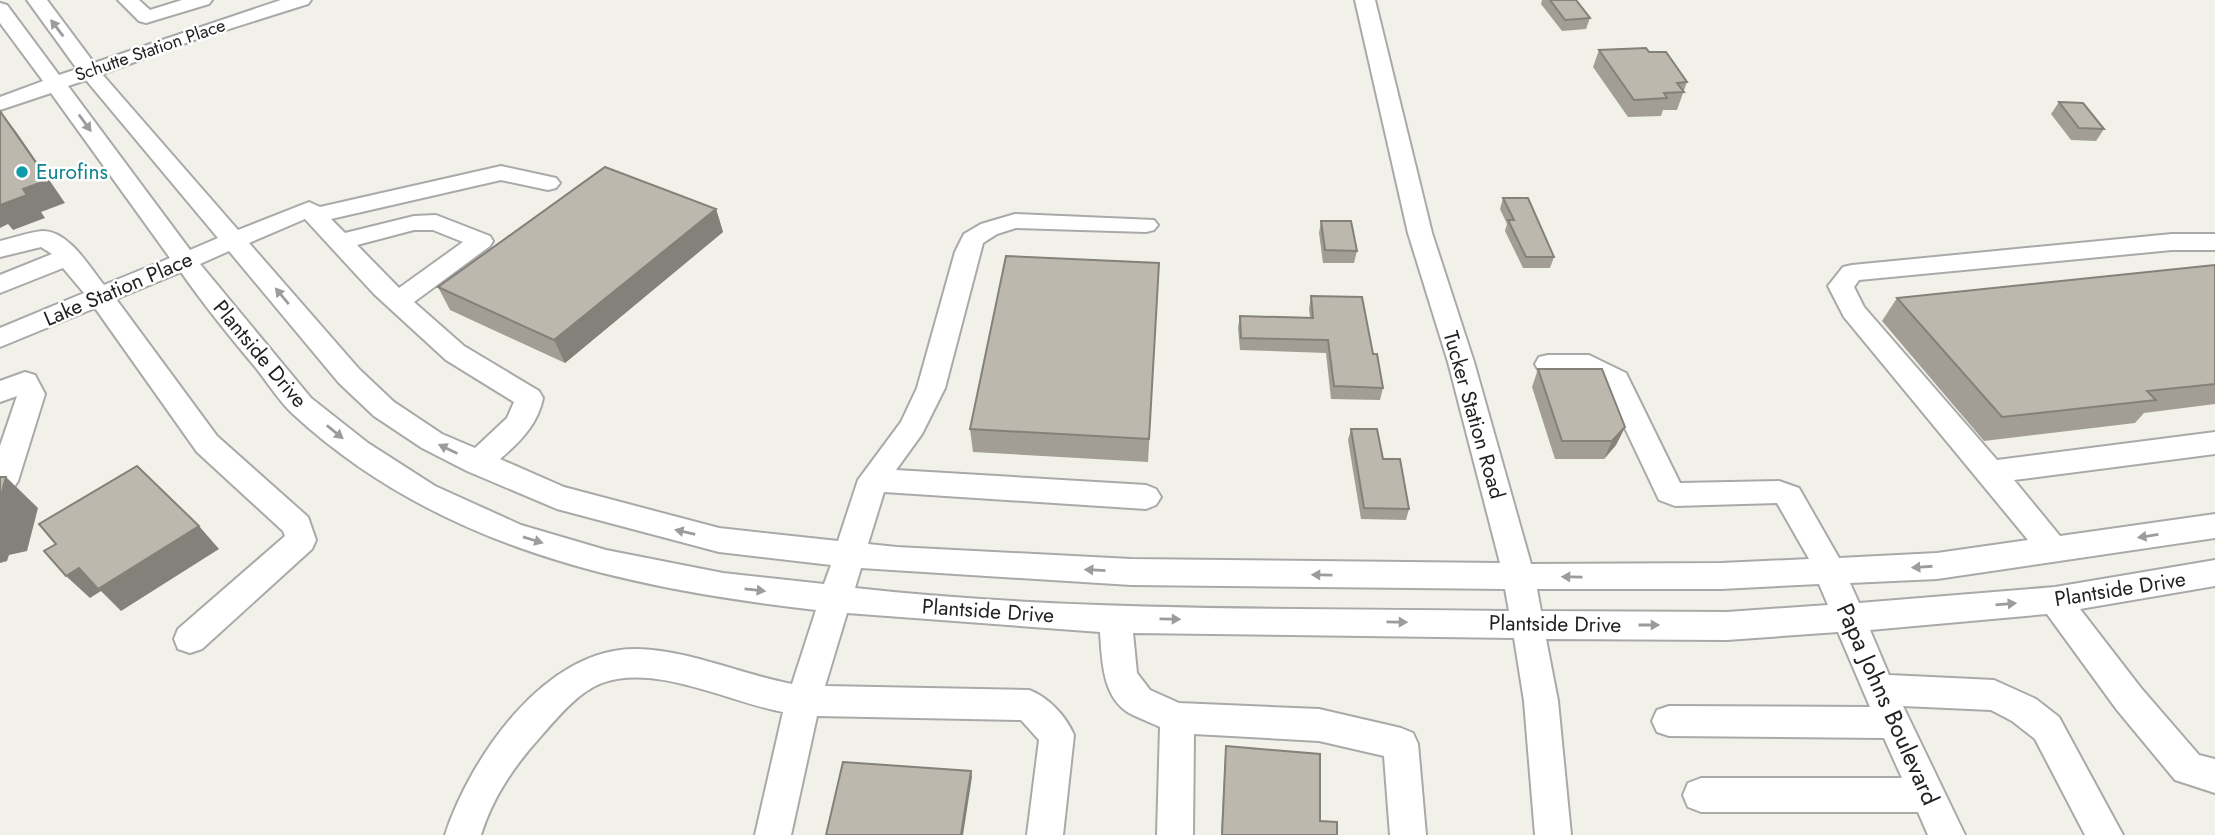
<svg xmlns="http://www.w3.org/2000/svg" width="2215" height="835" font-family="Jost,sans-serif">
<style>
.lines{fill:none;stroke-linecap:round;stroke-linejoin:round}
.minor-casing{stroke:#a9a9a9;stroke-width:4}
.minor{fill:#fff;fill-rule:evenodd}
.wall{fill:#a29e96}
.shaded-wall{fill:#84817a}
.building{fill:#bcb8ae;stroke:#84817a;stroke-width:2}
.oneway{fill:#9c9c9c}
.culture-dot{fill:#0f9aa8;stroke:#fff;stroke-width:2.5}
.labels{text-anchor:middle;dominant-baseline:central;stroke-width:5;stroke-linejoin:round;paint-order:stroke}
.far-street-label{font-size:18px;fill:#222;stroke:#fff}
.culture-label{font-size:21px;fill:#0d838f;stroke:#fff;text-anchor:start}
.street-label{font-size:21px;fill:#222;stroke:#fff}
.near-street-label{font-size:24px;fill:#222;stroke:#fff}
</style>
<rect width="100%" height="100%" fill="#f2f1e9"/>
<g class="lines">
<g class="minor-casing">
<g id="minor">
<path d="M27 0H47L94 63 281 0H311L308 4 194 40 102 74 238 230 309 202 320 207 501 166 556 178 560 183 556 188 548 190 501 180 331 219 345 233 414 216 436 215 490 236 493 241 490 246 414 302 464 346 539 391 543 398C538 424 520 442 500 459L564 487 719 528 838 541 858 480 901 422 917 388 955 252 964 234 981 224 1015 214 1154 220 1158 225 1154 230 1146 232 1016 228 997 234 983 243 945 388 922 434 896 470 1146 485 1156 489 1161 497 1156 505 1146 509 884 492 868 544 897 547 1131 559 1500 563 1448 362 1408 233 1355 0H1375L1432 233 1474 362 1531 564 1721 563 1809 559 1777 503 1675 506 1659 500 1605 386 1584 373H1548L1539 371 1535 364 1539 357 1548 355H1589L1626 373 1680 483 1779 481 1799 488 1839 558 1937 553 2028 540 1844 317 1828 286 1843 267 1852 265 2172 234H2215V250H2172L1859 280 1854 287 1864 307 1997 460 2215 432V454L2014 480 2060 536 2215 514V538L1937 579 1850 583 1859 603 2055 587 2215 560V586L2080 609 2141 688 2199 755 2215 759V793L2175 780 2117 710 2047 614 1870 630 1889 675 1994 680 2036 699 2059 717 2123 835H2085L2035 739 2012 721 1991 710 1903 706 1965 835H1928L1918 812H1701L1688 807 1683 795 1688 783 1701 778H1902L1884 738 1669 736 1657 732 1652 721 1657 710 1669 706 1870 707 1838 632 1727 640 1546 639 1558 701 1571 835H1535L1524 701 1514 638 1133 633 1137 673 1150 690 1179 703 1319 709 1401 728 1413 733 1418 744 1426 835H1390L1384 756 1319 741 1194 734 1193 835H1157L1160 727C1150 722 1138 718 1129 713 1102 697 1102 659 1100 632L847 613 825 686 1029 690C1048 697 1066 716 1074 735L1063 835H1027L1039 740 1021 720 817 716 791 835H755L783 712C729 702 655 663 602 683 577 693 558 717 542 735 515 765 493 796 481 835H445C470 758 545 648 636 649 689 650 740 674 792 684L816 610C626 588 438 548 293 414 279 401 268 383 256 368 230 337 204 305 181 272L116 299 217 436 308 517 316 540 312 549 202 649 190 653 178 649 174 639 178 629 285 536 283 531 197 452 95 308 0 347V328L84 293 63 268 0 293V275L52 254 41 247 0 257V241C13 238 30 232 43 231 69 231 90 268 104 285L170 258 51 93 0 110V97L43 81 0 23V3L7 5 59 75 77 69ZM86 80 218 238 190 250 68 86ZM305 219 374 294 446 360 514 402 507 418 475 448 442 434 394 402 359 369 249 243ZM414 230H433L463 242 399 288 357 245ZM229 251 339 383 374 416 422 448 467 471 557 509 719 552 831 565 824 584 723 573 606 550 521 525 435 486 368 443 311 398 200 264ZM861 568 1131 585 1505 589 1509 611C1291 608 1071 612 855 588ZM1819 584 1828 605 1727 612 1541 611 1537 589H1721Z"/>
<path d="M118 0H139L150 10 182 0H212L209 4 146 23 139 21Z"/>
<path d="M25 372 35 375 45 394 18 481 13 489 0 492V446L17 396 0 402V381Z"/>
</g>
</g>
<use href="#minor" class="minor"/>
</g>
<g class="wall">
<path d="M1542 0H1576L1590 18 1586 29 1562 31 1541 4Z"/>
<path d="M1599 50 1649 52 1687 82 1677 110H1663L1661 116 1628 117 1593 67Z"/>
<path d="M2059 102 2104 129 2096 141 2071 140 2051 114Z"/>
<path d="M1503 198 1554 257 1550 268H1523L1505 231 1507 224 1500 209Z"/>
<path d="M716 209 723 232 565 363 450 310 438 287Z"/>
<path d="M1321 221 1357 251 1354 263H1323L1319 233Z"/>
<path d="M2215 265V404L2144 413 2135 423 1984 441 1882 321 1897 298Z"/>
<path d="M1158 286 1148 462 973 452 970 429Z"/>
<path d="M1311 296 1373 354 1383 388 1380 400 1331 399 1326 353 1240 350 1238 328 1240 316 1310 317 1309 309Z"/>
<path d="M1538 369 1625 427 1616 445 1604 459H1555L1532 387Z"/>
<path d="M1351 429 1383 459 1409 509 1406 520 1361 519 1348 440Z"/>
<path d="M1226 746 1320 821 1337 835H1221L1225 757Z"/>
</g>
<g class="shaded-wall">
<path d="M0 111 17 133 65 203 41 212 45 218 13 230 8 224 0 228V205L23 189Z"/>
<path d="M716 209 723 232 565 363 554 340Z"/>
<path d="M1625 427 1616 445 1604 459 1612 441Z"/>
<path d="M6 477 38 508 27 551 9 555 7 561 0 563V499Z"/>
<path d="M199 526 219 549 121 611 101 591 90 598 66 576 79 568Z"/>
<path d="M971 771 972 777 963 835H961Z"/>
</g>
<g class="building">
<path d="M1550 0H1576L1590 18 1565 20Z"/>
<path d="M1646 48 1649 52H1666L1687 82 1677 83 1684 92 1664 93 1667 98 1634 100 1599 50Z"/>
<path d="M2059 102 2083 103 2104 129 2079 128Z"/>
<path d="M0 111 48 180 23 189 27 195 0 205Z"/>
<path d="M605 167 716 209 554 340 438 287Z"/>
<path d="M1503 198H1528L1554 257H1526L1508 220H1514Z"/>
<path d="M1321 221H1351L1357 251 1325 250Z"/>
<path d="M1006 256 1159 263 1149 439 970 429Z"/>
<path d="M2215 265V384L2147 391 2156 400 2002 417 1897 298Z"/>
<path d="M1311 296 1362 297 1373 354H1377L1383 388 1334 386 1328 340 1241 338 1240 316 1313 318Z"/>
<path d="M1538 369H1602L1625 427 1612 441H1562Z"/>
<path d="M1351 429H1377L1383 459H1400L1409 509 1364 508Z"/>
<path d="M137 466 199 526 98 589 79 568 66 576 44 551 56 544 39 524Z"/>
<path d="M0 477H6L0 499Z"/>
<path d="M1226 746 1320 754V821L1337 822V835H1222Z"/>
<path d="M843 762 971 771 961 835H826Z"/>
</g>
<defs><path id="oneway-solid" d="M-6-.8H1V-3.2L6.5 0L1 3.2V.8H-6Z" transform="scale(1.75)"/></defs>
<g class="oneway">
<use href="#oneway-solid" transform="translate(57 28) rotate(-127)"/>
<use href="#oneway-solid" transform="translate(85 123) rotate(54)"/>
<use href="#oneway-solid" transform="translate(282 296) rotate(-130)"/>
<use href="#oneway-solid" transform="translate(335 432) rotate(39)"/>
<use href="#oneway-solid" transform="translate(448 449) rotate(-154)"/>
<use href="#oneway-solid" transform="translate(685 532) rotate(-167)"/>
<use href="#oneway-solid" transform="translate(2148 536) rotate(171)"/>
<use href="#oneway-solid" transform="translate(533 540) rotate(17)"/>
<use href="#oneway-solid" transform="translate(1922 567) rotate(176)"/>
<use href="#oneway-solid" transform="translate(1095 570) rotate(-177)"/>
<use href="#oneway-solid" transform="translate(1322 575) rotate(-179)"/>
<use href="#oneway-solid" transform="translate(1572 577) rotate(-179)"/>
<use href="#oneway-solid" transform="translate(755 590) rotate(6)"/>
<use href="#oneway-solid" transform="translate(2006 604) rotate(-5)"/>
<use href="#oneway-solid" transform="translate(1170 619) rotate(1)"/>
<use href="#oneway-solid" transform="translate(1397 622) rotate(1)"/>
<use href="#oneway-solid" transform="translate(1649 625)"/>
</g>
<circle class="culture-dot" cx="22" cy="172" r="7"/>
<g class="labels">
<g class="far-street-label">
<text transform="translate(150 50) rotate(-19)">Schutte Station Place</text>
</g>
<g class="culture-label">
<text x="36" y="172">Eurofins</text>
</g>
<g class="street-label">
<text transform="translate(118 289) rotate(-23)">Lake Station Place</text>
<text transform="translate(260 354) rotate(50)">Plantside Drive</text>
<text transform="translate(1474 415) rotate(74)">Tucker Station Road</text>
<text transform="translate(2120 589) rotate(-9)">Plantside Drive</text>
<text transform="translate(988 611) rotate(4)">Plantside Drive</text>
<text transform="translate(1555 624) rotate(1)">Plantside Drive</text>
</g>
<g class="near-street-label">
<text transform="translate(1888 704) rotate(66)">Papa Johns Boulevard</text>
</g>
</g>
</svg>
